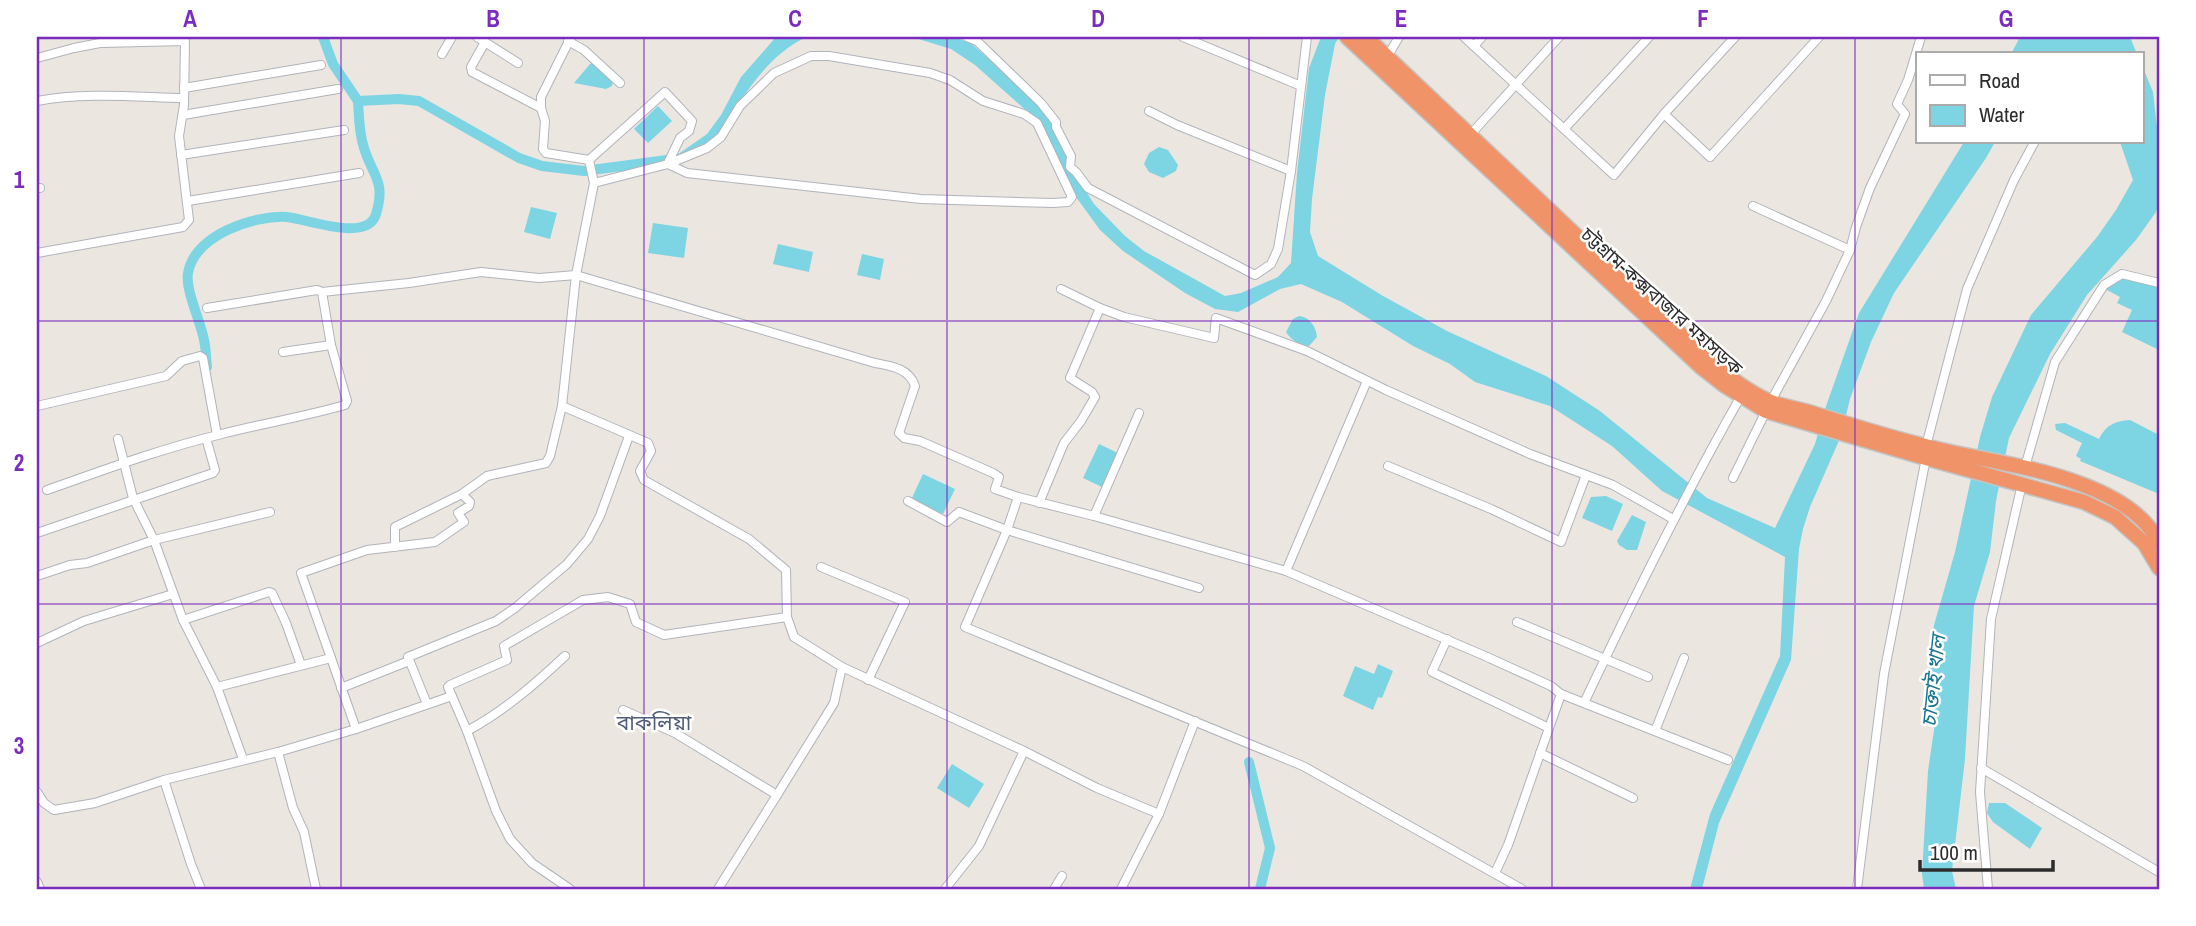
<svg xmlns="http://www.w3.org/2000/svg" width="2196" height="926" font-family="'Archivo Narrow','Noto Sans Bengali',sans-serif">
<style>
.water{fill:#7dd5e4}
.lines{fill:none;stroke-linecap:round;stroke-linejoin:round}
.canal{stroke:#7dd5e4;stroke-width:10}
.street-casing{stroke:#b0b4bb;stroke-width:10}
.highway-casing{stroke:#c4c4c4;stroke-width:17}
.street{stroke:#fff;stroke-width:8}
.highway{stroke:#f09368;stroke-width:14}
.grid{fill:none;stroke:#7b2cbf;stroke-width:2;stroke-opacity:0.55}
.labels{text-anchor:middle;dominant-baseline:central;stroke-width:5;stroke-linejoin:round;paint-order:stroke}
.street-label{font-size:19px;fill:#2c2c2c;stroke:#fff}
.water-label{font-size:21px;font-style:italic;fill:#1a7793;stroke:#fff}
.neighbourhood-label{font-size:21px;fill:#505c79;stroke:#fff}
.neatline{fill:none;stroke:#7b2cbf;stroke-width:2.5}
.grid-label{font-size:23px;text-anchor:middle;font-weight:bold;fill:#7b2cbf}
</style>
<rect width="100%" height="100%" fill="#ece6e0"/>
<g class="water">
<path d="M776 37H807C779 49 758 75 741 100 731 116 721 135 704 146 697 151 687 153 679 156L677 155 707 134 721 115 741 77Z"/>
<path d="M912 37H956L973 45 1034 99 1049 115 1077 177 1094 204 1125 236 1144 251 1225 296 1241 293 1278 277 1291 263 1297 173 1309 68 1321 37H1339L1335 44 1325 95 1312 199 1310 232 1318 256 1383 296 1447 331 1546 376 1600 411 1707 498 1775 528 1815 444 1825 409 1859 313 1964 142H1995L1986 158 1894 293 1871 342 1850 399 1841 436 1810 507 1803 529 1799 549 1791 660 1719 823 1702 889H1690L1710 814 1780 656 1785 557 1662 491 1612 446 1550 406 1475 382 1450 364 1413 346 1342 302 1301 284 1280 289 1238 312 1215 309 1185 293 1123 251 1100 230 1068 186 1029 113 975 65 951 49Z"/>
<path d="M2020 37H2130L2137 54H2072L2042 52 2040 54H2011Z"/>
<path d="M594 63 613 81 612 86 606 89 574 83 590 64Z"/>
<path d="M2142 65 2153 92 2159 145V202L2156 212 2136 240 2087 295 2050 354 2009 438 1996 501 1990 552 1974 606 1965 759 1952 871 1956 889H1924L1922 874 1928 771 1935 723 1928 675 1934 625 1955 552 1980 437 1992 397 2031 315 2097 237 2116 210 2133 180 2120 142H2142Z"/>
<path d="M658 106 672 121 648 143 634 129Z"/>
<path d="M1159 147 1168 150 1178 165 1176 171 1163 178 1149 172 1144 164 1149 153Z"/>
<path d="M531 207 557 213 550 239 524 232Z"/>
<path d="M653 223 688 228 684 258 648 253Z"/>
<path d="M778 244 813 252 809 272 773 264Z"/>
<path d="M862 254 884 259 880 280 857 275Z"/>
<path d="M2121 277 2159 287V350L2122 332 2132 310 2117 303 2120 297 2105 289Z"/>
<path d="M1299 316C1310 317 1316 327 1317 337L1309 346C1300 346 1291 340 1286 332L1293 319Z"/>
<path d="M2130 420 2159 435V494L2080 461 2081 459 2076 456 2082 443 2056 430 2055 424 2065 423 2099 439C2106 425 2115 421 2130 420Z"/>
<path d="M1099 444 1120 454 1104 488 1083 478Z"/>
<path d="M923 474 955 489 943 514 911 500Z"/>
<path d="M1606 496 1623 504 1612 531 1582 518 1591 497Z"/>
<path d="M1632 515 1646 522 1637 550H1627L1619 545 1617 541Z"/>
<path d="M1378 664 1393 671 1382 698 1378 697 1373 710 1343 696 1355 666 1374 674Z"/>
<path d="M952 764 984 784 969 808 937 788Z"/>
<path d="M1989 803H2005L2042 828 2030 849 1993 822 1987 813Z"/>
</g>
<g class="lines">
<g class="canal">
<path d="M323 37 333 64 358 101"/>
<path d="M358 101 399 99 419 101 519 158 542 166 584 171 667 160"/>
<path d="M207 367C206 358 206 348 204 340 201 322 185 290 188 273 195 235 253 215 287 217 307 219 368 243 376 214 386 181 373 177 364 148 359 133 359 117 358 101"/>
<path d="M1249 762 1270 848 1260 889"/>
</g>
<g class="street-casing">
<g id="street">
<path d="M477 37 518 63"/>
<path d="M571 37 541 97V108L545 121 543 149 546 153 589 160"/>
<path d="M967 37 977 41 1041 103 1056 122V127L1071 156 1070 167 1076 172 1088 188 1255 275 1271 264 1278 249 1291 171 1307 37"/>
<path d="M1183 37 1301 86"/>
<path d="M1464 37 1614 175 1664 114 1735 37"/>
<path d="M568 41 584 50 620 83"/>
<path d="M485 42 471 67 472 72 541 108"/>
<path d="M1474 46 1482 37"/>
<path d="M442 54 452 37"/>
<path d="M1387 57 1399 37"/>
<path d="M37 58 74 48 100 43 185 41 184 105 179 136 189 220 183 227 37 253"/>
<path d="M184 88 321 65"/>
<path d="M37 101C85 92 135 97 184 98"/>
<path d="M1149 111 1177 125 1291 171"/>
<path d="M1664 114 1710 157 1819 37"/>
<path d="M183 115 338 89"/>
<path d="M1564 129 1649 37"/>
<path d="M1471 134 1559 37"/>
<path d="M181 155 344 130"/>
<path d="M589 160 665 92 692 121 689 131 680 138 668 163V164L687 173 921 199 1053 203 1068 202 1072 197 1037 123 1024 114 983 101 950 80 930 73 829 56H811L774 73 740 106 721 137 707 148 668 164 594 183"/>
<path d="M589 160 594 183 576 275 562 406 648 443 651 451 640 471 644 480 749 539 786 570 787 617"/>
<path d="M37 188H40"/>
<path d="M188 201 359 173"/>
<path d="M1753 206 1850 250"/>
<path d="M1061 289 1100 308"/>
<path d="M207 308 317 290 322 292"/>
<path d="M283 352 331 345"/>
<path d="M1771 401 1826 301 1850 250 1856 227 1870 188 1905 114 1897 104 1908 80 1921 37"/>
<path d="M37 406 166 376 182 361 200 356 203 358 217 435"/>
<path d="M118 439 133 498 154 540 183 620 217 687 331 658 356 729"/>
<path d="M1926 446 1967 289 2014 180 2034 143"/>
<path d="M1388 466 1491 509 1561 542 1586 475"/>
<path d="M2025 467 2055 362 2104 285 2122 274 2159 283"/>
<path d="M1733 478 1766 411"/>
<path d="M47 490C104 470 160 449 218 435 260 424 303 417 345 405L347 401 331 345 322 292 409 283 481 272 539 278 576 275 875 363C891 366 909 368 915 386L899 433 904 438 920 441 993 473 999 477 995 489 1018 497 1094 516 1286 571 1485 656 1551 686 1561 694 1728 760"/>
<path d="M1018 497 1007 530 965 627 1303 766 1522 889"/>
<path d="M908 501 947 522 959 512 1007 530 1199 588"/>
<path d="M1039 503 1064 443 1081 421 1095 397 1092 392 1070 378 1100 308 1124 317 1214 338 1216 318 1307 351 1386 390 1530 454 1613 485 1673 519"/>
<path d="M1094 516 1139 413"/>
<path d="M37 533 213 473 215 470 206 438"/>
<path d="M395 547V527L462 494 487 476 546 463 550 456 562 406"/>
<path d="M821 567 905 602 868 680"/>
<path d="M1286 571 1367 381"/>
<path d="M37 576 70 565 87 563 154 540 270 512"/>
<path d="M183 620 269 592 272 593 286 623 301 665"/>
<path d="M1517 622 1648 677"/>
<path d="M1447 639 1432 672 1549 728"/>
<path d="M37 643 84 621 173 594"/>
<path d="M331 658 301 573 367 550 435 542 464 522 458 513 469 506 470 502 462 494"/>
<path d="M842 667 1024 751 1097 788 1159 814"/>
<path d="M217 687 243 759"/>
<path d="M341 688 409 661"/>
<path d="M1584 703C1633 599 1684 496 1741 396"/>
<path d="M427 704 408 657 496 621 515 608 567 564 588 539 600 516 629 436"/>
<path d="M467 731C504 711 534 685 565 656"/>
<path d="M1655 731 1684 658"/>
<path d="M278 752 293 808 304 832 316 889"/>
<path d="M1540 753 1633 798"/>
<path d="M1981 768 2159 872"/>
<path d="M164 780 191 864 201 889"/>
<path d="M37 792 44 803 54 810 95 803 164 780 278 752 356 729 452 696"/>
<path d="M1495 873 1508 845 1561 694"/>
<path d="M37 882 40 889"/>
<path d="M570 889 532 863 510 839 496 811 467 731 448 687 450 685 507 660 504 646 583 600 608 597 630 604 636 622 664 635 787 617 794 637 842 667 834 703 777 795 675 733 623 710"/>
<path d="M718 889 777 795"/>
<path d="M945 889 979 846 1024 751"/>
<path d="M1054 889 1062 876"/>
<path d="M1121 889 1159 814 1195 721"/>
<path d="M1857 889 1884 674 1926 458"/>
<path d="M1988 889 1980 792 1991 619 2022 484"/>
</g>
</g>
<g class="highway-casing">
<g id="highway">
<path d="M1347 37 1701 367 1724 385 1766 411 1926 458 2084 502 2115 517 2144 543 2159 568"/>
<path d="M1366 37 1709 361C1728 376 1748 392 1771 402 1784 407 1799 409 1812 413 1856 427 1901 441 1946 451 2007 465 2129 479 2159 543"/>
</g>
</g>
<use href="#street" class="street"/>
<use href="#highway" class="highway"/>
</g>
<path class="grid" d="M341 37V889M644 37V889M947 37V889M1249 37V889M1552 37V889M1855 37V889M37 321H2159M37 604H2159"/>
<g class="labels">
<g class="street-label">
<text transform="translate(1662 301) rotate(42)">চট্টগ্রাম-কক্সবাজার মহাসড়ক</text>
</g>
<g class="water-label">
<text transform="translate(1933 681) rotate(-84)">চাক্তাই খাল</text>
</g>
<g class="neighbourhood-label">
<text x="654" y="722">বাকলিয়া</text>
</g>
</g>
<rect width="2196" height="926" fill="none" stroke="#ffffff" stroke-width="77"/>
<rect x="1916" y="52" width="228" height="91" fill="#ffffff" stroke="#ababab" stroke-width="2"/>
<rect x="1930" y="75" width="35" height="10" fill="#ffffff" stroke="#ababab" stroke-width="2"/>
<text x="1979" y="88" font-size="21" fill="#2c2c2c">Road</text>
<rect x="1930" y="105" width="35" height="21" fill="#7dd5e4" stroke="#ababab" stroke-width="2"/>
<text x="1979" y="122" font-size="21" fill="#2c2c2c">Water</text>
<path d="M1920 860v10h133v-10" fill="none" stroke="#2c2c2c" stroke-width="3.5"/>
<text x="1930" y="860" font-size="21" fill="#2c2c2c" stroke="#ffffff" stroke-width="5" paint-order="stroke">100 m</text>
<rect x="38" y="38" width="2120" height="850" class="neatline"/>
<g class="grid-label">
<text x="190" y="27">A</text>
<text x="493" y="27">B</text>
<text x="795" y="27">C</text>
<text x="1098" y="27">D</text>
<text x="1401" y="27">E</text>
<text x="1703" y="27">F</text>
<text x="2006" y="27">G</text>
<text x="19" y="188">1</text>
<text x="19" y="471">2</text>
<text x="19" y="754">3</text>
</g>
</svg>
